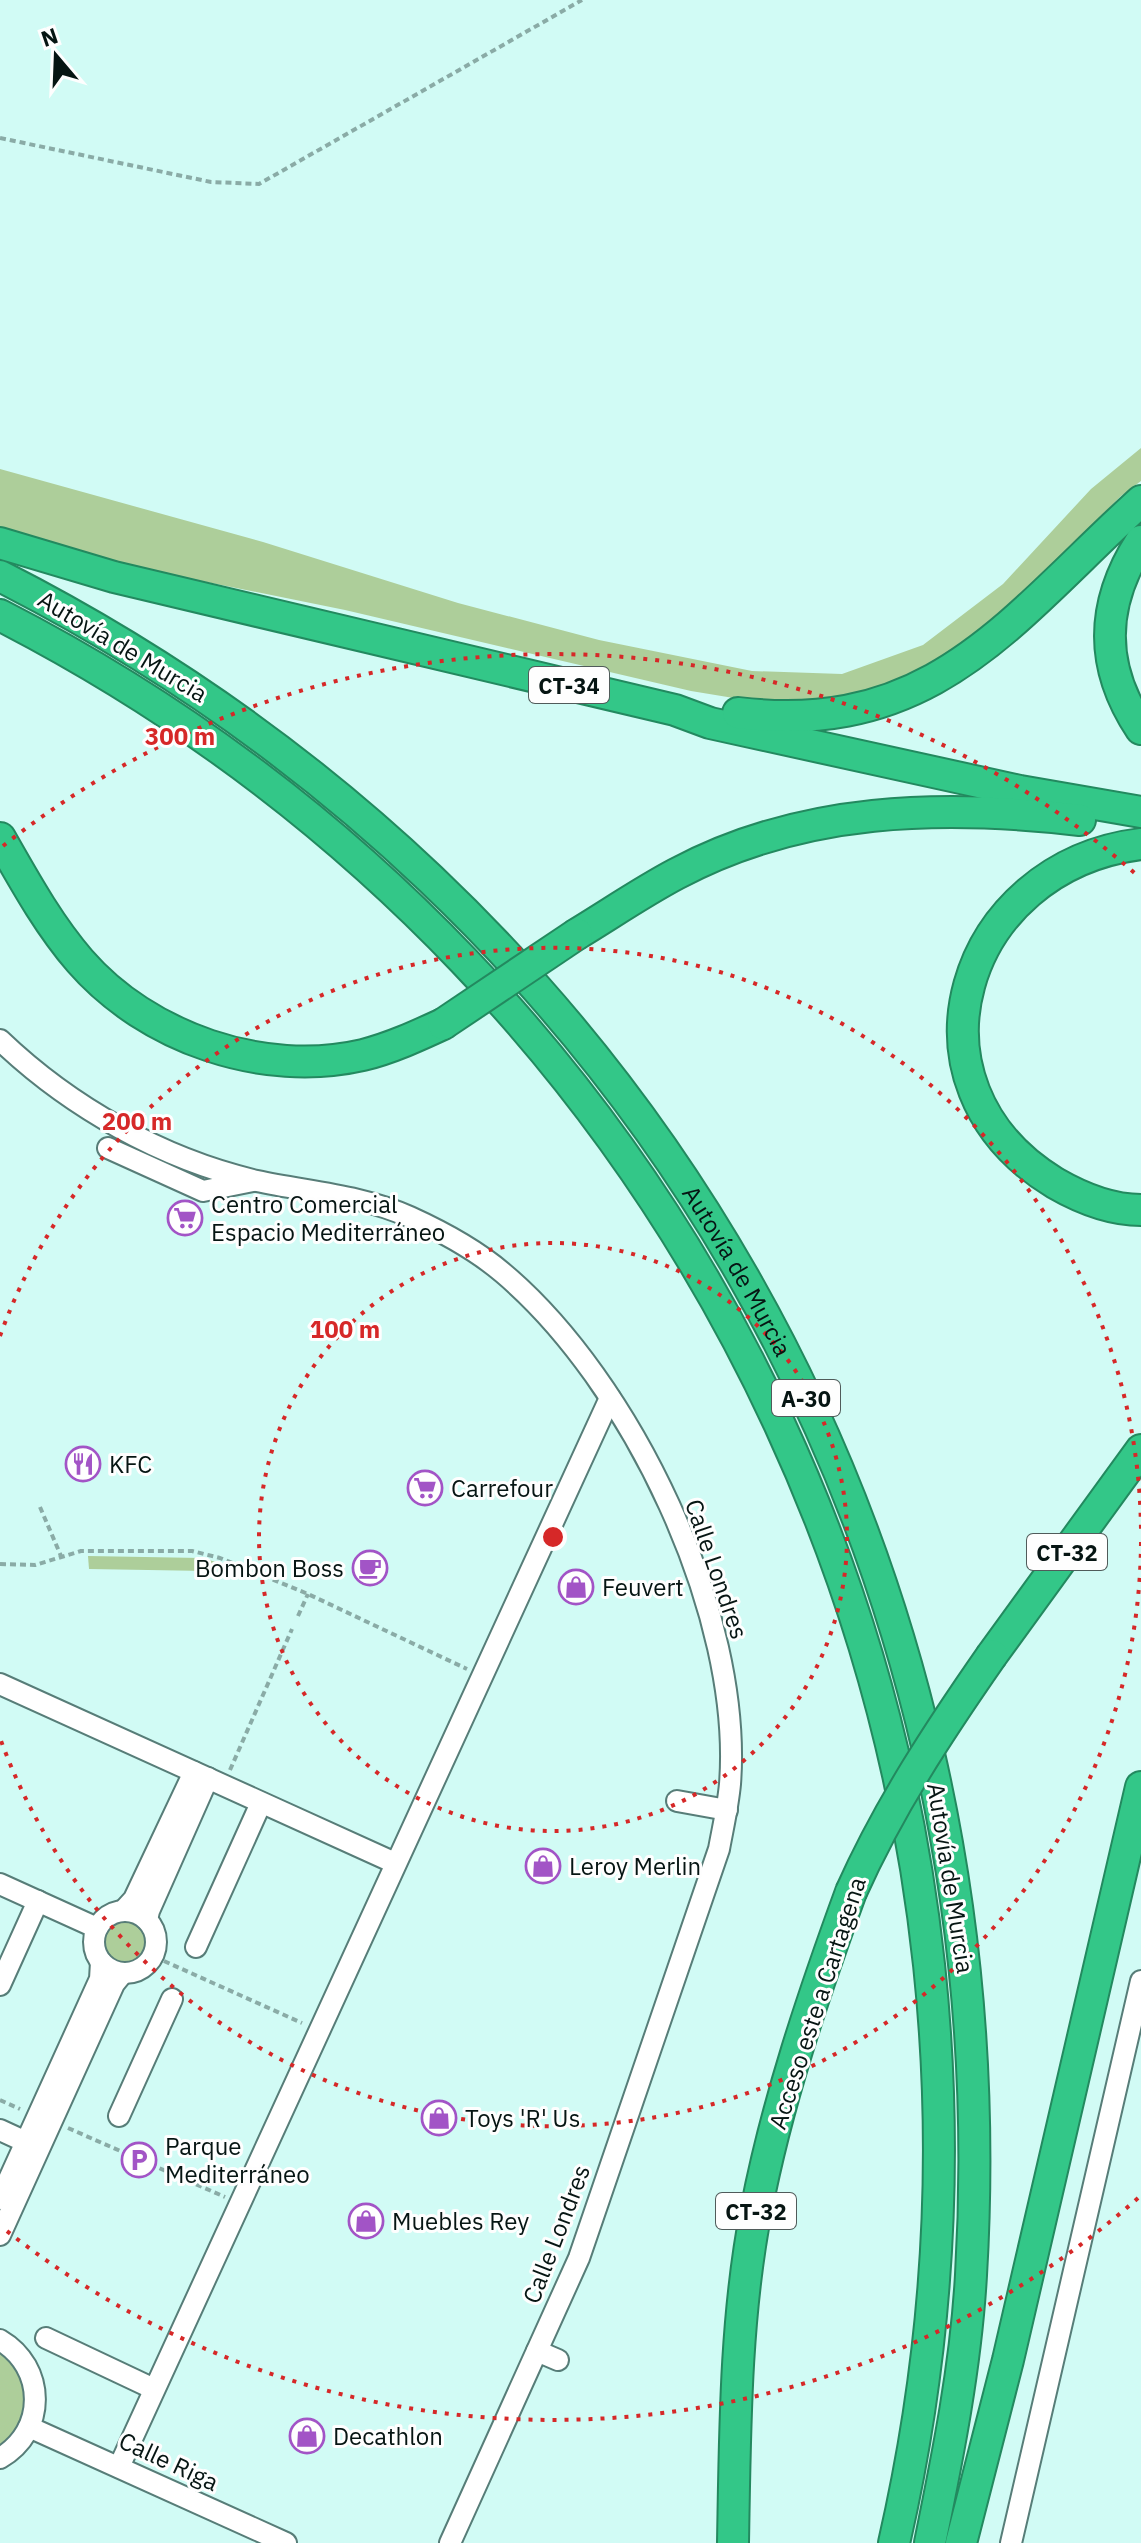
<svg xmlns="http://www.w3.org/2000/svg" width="1141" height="2543" font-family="'IBM Plex Sans',sans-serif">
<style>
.green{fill:#adce9a}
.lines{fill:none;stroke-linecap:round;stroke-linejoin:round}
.minor-casing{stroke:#577d78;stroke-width:24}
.highway-casing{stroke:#23895f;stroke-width:34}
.path{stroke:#8aaba6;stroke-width:4;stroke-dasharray:6 4;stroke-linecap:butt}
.minor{stroke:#fff;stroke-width:20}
.highway{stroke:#33c788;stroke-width:30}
.highway-bridge-casing{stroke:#23895f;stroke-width:34;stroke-linecap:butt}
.highway-bridge{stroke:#33c788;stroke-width:30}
.ring{fill:none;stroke:#d62828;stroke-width:4;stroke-dasharray:4 8}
.labels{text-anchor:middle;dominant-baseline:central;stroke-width:6;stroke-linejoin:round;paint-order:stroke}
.shield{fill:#fefefe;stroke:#505b5a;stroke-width:2}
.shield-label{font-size:22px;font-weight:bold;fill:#061513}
.street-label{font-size:24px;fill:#061513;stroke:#fefefe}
.poi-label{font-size:24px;fill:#061513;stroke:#fefefe;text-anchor:start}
.centre{fill:#d62828;stroke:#fefefe;stroke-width:4}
.ring-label{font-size:24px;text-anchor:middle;font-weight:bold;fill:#d62828;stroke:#fefefe;stroke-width:6;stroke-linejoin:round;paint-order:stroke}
</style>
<rect width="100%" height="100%" fill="#d1fbf5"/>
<g class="green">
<path d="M1141 448V481L1121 496 1000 618 941 662 891 684 827 703H764L691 691 345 610 142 569 0 529V469L263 542 458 603 599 640 752 671 842 674 923 645 1003 584 1091 489Z"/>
<path d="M88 1556 201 1558 224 1564 207 1571 89 1569Z"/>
<circle cx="125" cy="1942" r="31"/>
<path d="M0 2340 36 2404 0 2458Z"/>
</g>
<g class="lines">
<g class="minor-casing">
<g id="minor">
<path d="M0 1040C70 1107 162 1159 257 1181 308 1192 361 1195 410 1217 443 1232 475 1249 503 1273 631 1381 743 1614 730 1784 728 1806 723 1827 719 1849L579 2258 450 2543"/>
<path d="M108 1148 203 1191 253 1181"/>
<path d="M0 1684 395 1863"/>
<path d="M677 1801 727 1810"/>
<path d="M0 1884 97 1928"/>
<path d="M123 1911 134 1899 194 1772"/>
<circle cx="125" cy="1942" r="31"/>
<path d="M147 1920 149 1911 208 1778"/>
<path d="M196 1947 261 1803"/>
<path d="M0 1985 38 1901"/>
<path d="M119 2116 172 1999"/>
<path d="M0 2130 26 2142"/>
<path d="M0 2199 100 1979 101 1962"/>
<path d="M0 2235 114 1984 123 1973"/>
<path d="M46 2338 154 2389"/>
<path d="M0 2340C46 2367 47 2431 0 2458"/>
<path d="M537 2351 558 2360"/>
<path d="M29 2427 286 2543"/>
<path d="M119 2467 610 1398"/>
<path d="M1011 2543 1141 1981"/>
</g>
</g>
<g class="highway-casing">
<g id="highway">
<path d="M1141 541C1100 605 1099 666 1141 729"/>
<path d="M0 543 114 577 675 710 710 723 1020 791 1141 812"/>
<path id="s1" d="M0 576C646 905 1014 1552 971 2275 966 2365 948 2455 930 2543"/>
<path d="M0 615C709 979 1072 1767 894 2543"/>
<path d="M738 713C934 737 1012 618 1141 501"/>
<path d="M0 838C24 880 48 924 80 961 147 1038 263 1078 363 1055 391 1048 417 1036 443 1024"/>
<path d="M1141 844C961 866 892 1084 1055 1183 1081 1198 1110 1210 1141 1210"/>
<path d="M577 934C610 914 642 892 676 874 801 807 942 804 1080 820"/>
<path d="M992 1655 1141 1450"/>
<path d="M733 2543C735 2433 735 2319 756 2211 777 2102 813 1996 851 1892"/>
<path d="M961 2543 1008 2360 1141 1787"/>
</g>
</g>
<g class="path">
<path d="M0 138 211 182 259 184 582 0"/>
<path d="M40 1507 61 1556"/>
<path d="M0 1564 35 1565 81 1551H192L220 1558 308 1594 467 1669"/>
<path d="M298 1616 308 1594"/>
<path d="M230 1770 292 1629"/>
<path d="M164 1961 302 2023"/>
<path d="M0 2100 20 2109"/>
<path d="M68 2128 225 2197"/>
</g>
<use href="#minor" class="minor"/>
<use href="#highway" class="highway"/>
<g class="highway-bridge-casing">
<g id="highway-bridge">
<path d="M443 1024 577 934"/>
<path d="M851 1892C889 1807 939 1731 992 1655"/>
</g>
</g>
<use href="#highway-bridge" class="highway-bridge"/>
</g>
<g class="ring">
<circle cx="553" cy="1537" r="294"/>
<path d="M1141 1542A588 588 0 0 1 0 1738M0 1336A588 588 0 0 1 1141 1532"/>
<path d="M1138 2198A883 883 0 0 1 3 2228M3 846A883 883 0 0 1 1138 876"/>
</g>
<defs>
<g id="supermarket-ring" transform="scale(1.8)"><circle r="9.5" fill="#fefefe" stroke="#a254c6" stroke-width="1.5"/><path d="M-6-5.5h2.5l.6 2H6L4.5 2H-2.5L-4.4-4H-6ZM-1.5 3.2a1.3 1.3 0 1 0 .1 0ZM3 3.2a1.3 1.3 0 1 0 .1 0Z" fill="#a254c6"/></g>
<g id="restaurant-ring" transform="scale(1.8)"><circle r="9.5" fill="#fefefe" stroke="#a254c6" stroke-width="1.5"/><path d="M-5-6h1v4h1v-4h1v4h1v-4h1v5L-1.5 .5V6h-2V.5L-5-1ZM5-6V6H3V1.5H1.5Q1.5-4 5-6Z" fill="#a254c6"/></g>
<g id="cafe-ring" transform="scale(1.8)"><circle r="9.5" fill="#fefefe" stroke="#a254c6" stroke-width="1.5"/><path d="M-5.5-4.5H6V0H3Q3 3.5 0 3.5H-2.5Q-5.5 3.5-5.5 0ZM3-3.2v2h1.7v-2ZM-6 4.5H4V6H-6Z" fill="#a254c6"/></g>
<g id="shop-ring" transform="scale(1.8)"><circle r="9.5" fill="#fefefe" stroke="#a254c6" stroke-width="1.5"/><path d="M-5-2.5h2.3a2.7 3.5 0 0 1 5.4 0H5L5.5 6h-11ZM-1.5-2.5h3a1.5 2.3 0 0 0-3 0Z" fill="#a254c6"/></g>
<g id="parking-ring" transform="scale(1.8)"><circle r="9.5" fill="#fefefe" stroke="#a254c6" stroke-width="1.5"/><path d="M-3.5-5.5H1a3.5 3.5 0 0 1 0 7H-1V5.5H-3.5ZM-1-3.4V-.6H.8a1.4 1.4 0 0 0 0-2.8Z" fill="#a254c6"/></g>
</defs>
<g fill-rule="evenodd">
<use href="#supermarket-ring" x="185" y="1218"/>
<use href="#restaurant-ring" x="83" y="1464"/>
<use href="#supermarket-ring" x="425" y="1488"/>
<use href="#cafe-ring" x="370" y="1568"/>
<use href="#shop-ring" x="576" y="1587"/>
<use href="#shop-ring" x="543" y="1866"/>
<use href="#shop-ring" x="439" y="2118"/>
<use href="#parking-ring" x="139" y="2160"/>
<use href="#shop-ring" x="366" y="2221"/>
<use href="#shop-ring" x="307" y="2436"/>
</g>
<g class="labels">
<g class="shield">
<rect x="529" y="667" width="80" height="36" rx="6"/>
<rect x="772" y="1380" width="68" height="36" rx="6"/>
<rect x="1027" y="1534" width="80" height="36" rx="6"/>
<rect x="716" y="2193" width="80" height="36" rx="6"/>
</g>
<g class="shield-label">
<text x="569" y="685">CT-34</text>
<text x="806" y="1398">A-30</text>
<text x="1067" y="1552">CT-32</text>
<text x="756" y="2211">CT-32</text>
</g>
<g class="street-label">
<text transform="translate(123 646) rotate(31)">Autovía de Murcia</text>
<text stroke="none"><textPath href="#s1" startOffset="1028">Autovía de Murcia</textPath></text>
<text transform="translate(717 1569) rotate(71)">Calle Londres</text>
<text transform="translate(951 1878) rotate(81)">Autovía de Murcia</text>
<text transform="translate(817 2003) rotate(-72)">Acceso este a Cartagena</text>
<text transform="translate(556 2234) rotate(-69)">Calle Londres</text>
<text transform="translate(169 2461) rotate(25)">Calle Riga</text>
</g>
<g class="poi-label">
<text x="211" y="1204">Centro Comercial<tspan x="211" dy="28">Espacio Mediterráneo</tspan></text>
<text x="109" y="1464">KFC</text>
<text x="451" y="1488">Carrefour</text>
<text x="344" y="1568" text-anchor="end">Bombon Boss</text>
<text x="602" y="1587">Feuvert</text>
<text x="569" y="1866">Leroy Merlin</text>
<text x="465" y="2118">Toys 'R' Us</text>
<text x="165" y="2146">Parque<tspan x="165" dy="28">Mediterráneo</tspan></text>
<text x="392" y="2221">Muebles Rey</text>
<text x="333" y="2436">Decathlon</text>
</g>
</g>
<circle cx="553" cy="1537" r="12" class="centre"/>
<g class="ring-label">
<text x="180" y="745">300 m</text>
<text x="137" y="1130">200 m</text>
<text x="345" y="1338">100 m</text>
</g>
<g transform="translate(56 56) rotate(341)" stroke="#fefefe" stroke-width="6" paint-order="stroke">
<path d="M0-6L14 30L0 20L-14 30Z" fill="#061513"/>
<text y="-12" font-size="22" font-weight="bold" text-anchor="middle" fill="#061513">N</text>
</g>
</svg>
